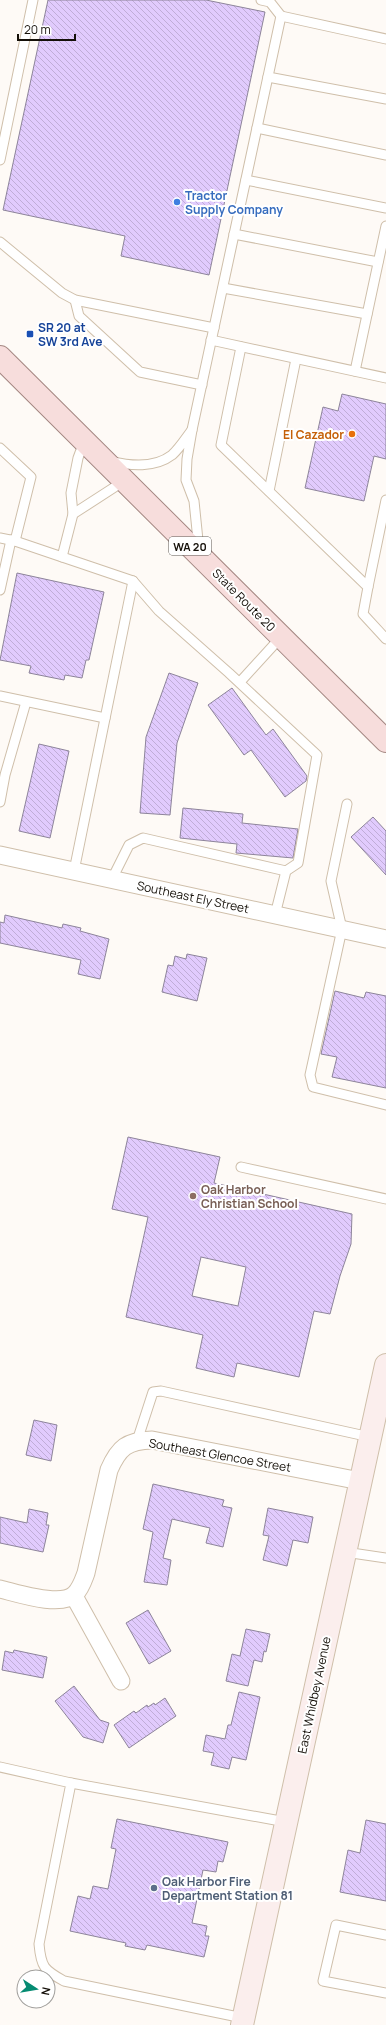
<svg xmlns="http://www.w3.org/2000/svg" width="386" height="2025" font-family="Manrope,sans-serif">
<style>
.building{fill:url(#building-back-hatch);stroke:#8d849a;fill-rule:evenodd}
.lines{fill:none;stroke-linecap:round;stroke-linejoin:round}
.lane-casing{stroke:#cfbfaa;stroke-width:11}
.street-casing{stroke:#cfbfaa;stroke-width:19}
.secondary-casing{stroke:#cfbfaa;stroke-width:24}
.primary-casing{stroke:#a48782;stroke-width:24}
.lane{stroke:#fff;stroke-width:9}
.street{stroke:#fff;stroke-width:17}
.secondary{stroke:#fbeeed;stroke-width:22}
.primary{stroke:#f7dddc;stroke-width:22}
.shop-dot{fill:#3f7fe0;stroke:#fff;stroke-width:1.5}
.transit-dot{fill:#1a4fb4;stroke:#fff;stroke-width:1.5}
.food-dot{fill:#e8710a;stroke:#fff;stroke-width:1.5}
.education-dot{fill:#8d6e63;stroke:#fff;stroke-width:1.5}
.service-dot{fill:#5c6f8a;stroke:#fff;stroke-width:1.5}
.labels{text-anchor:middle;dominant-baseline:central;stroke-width:4;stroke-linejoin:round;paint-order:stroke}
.shield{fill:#fff;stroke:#5a5752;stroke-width:1}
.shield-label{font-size:11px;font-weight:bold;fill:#140f08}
.shop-label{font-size:12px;font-weight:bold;fill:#366cbe;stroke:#fff;text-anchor:start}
.transit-label{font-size:12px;font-weight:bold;fill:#164399;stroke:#fff;text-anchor:start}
.food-label{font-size:12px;font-weight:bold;fill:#c56008;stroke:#fff;text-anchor:end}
.street-label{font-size:12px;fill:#140f08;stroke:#fff}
.education-label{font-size:12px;font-weight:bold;fill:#785e54;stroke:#fff;text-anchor:start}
.service-label{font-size:12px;font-weight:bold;fill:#4e5e75;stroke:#fff;text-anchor:start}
</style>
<defs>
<pattern id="building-back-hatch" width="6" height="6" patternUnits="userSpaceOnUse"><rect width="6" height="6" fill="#e1cbfd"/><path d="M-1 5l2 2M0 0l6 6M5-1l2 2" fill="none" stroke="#c0add7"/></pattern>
</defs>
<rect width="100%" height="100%" fill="#fefaf6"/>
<g class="building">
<path d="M48 0H206L265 12 209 275 121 256 125 236 3 210Z"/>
<path d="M342 394 386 404V459L374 456 364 501 305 488 323 407 338 411Z"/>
<path d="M17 573 104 592 89 660H86L82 678 65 675 64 680 29 673 31 666 0 660Z"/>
<path d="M169 673 198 683 177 743 170 815 140 813 146 737Z"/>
<path d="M232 688 266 735 273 729 307 776 306 781 285 797 251 750 244 755 208 705Z"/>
<path d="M39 744 69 751 50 838 19 831Z"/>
<path d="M183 808 243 814 242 823 298 829 293 858 236 853 237 844 180 838Z"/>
<path d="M373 817 386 831V875L351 837Z"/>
<path d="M5 915 62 928 63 924 81 928 80 931 109 939 100 979 78 974 81 960 0 943V922L4 923Z"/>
<path d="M187 954 207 958 197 1001 162 992 168 965 173 966 175 956 186 959Z"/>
<path d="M335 991 364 998 366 992 386 996V1088L332 1077 337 1057 321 1054Z"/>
<path d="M128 1137 220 1157 214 1183 352 1214 351 1244 340 1276 330 1314 314 1311 299 1377 237 1363 234 1377 196 1368 203 1335 126 1317 148 1217 112 1209ZM201 1257 246 1267 238 1306 192 1296Z"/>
<path d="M34 1420 57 1425 51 1461 26 1455Z"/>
<path d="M153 1484 224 1500 222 1506 232 1508 223 1547 206 1543 210 1528 172 1519 163 1558 171 1560 167 1585 144 1582 153 1532 143 1529Z"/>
<path d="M268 1508 313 1517 308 1543 293 1540 287 1566 263 1560 269 1536 263 1535Z"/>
<path d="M29 1509 48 1513 46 1525H49L43 1552 0 1543V1517L27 1523Z"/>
<path d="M148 1610 171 1651 149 1664 126 1623Z"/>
<path d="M246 1629 270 1634 266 1652 264 1651 262 1662 254 1660 248 1686 226 1681 232 1654 240 1656Z"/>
<path d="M14 1650 47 1657 43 1678 2 1670 5 1651 13 1653Z"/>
<path d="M74 1686 100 1720 109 1723 103 1743 83 1737 55 1701Z"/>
<path d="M239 1692 260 1697 246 1760 232 1757 229 1769 211 1765 214 1753 203 1751 206 1735 225 1739 228 1725H231Z"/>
<path d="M165 1698 176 1716 129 1748 114 1725 134 1711 136 1713 147 1705 148 1707 154 1703 155 1705Z"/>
<path d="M117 1819 228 1842 223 1862 218 1861 216 1872 203 1870 192 1923 207 1926 205 1936H209L204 1957 147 1945 145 1950 125 1946 126 1943 70 1931 78 1896 90 1899 93 1886 108 1889 116 1849 111 1848Z"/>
<path d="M366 1820 386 1824V1901L340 1892 348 1850 360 1853Z"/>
</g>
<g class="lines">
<g class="lane-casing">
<g id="lane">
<path d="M261 0 270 2 281 16"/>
<path d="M268 77 386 99"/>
<path d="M257 128 386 155"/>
<path d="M0 160 33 0"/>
<path d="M246 180 386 208"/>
<path d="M234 234 378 262"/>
<path d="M0 242 62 293 75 300 214 328"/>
<path d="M223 288 367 314"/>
<path d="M75 300 79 316 140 372 202 385"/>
<path d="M211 340 386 378"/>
<path d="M241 347 221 445 368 587 363 614 386 639"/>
<path d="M355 371 386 226"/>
<path d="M192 430 281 16 386 39"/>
<path d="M0 448 31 477 15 541"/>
<path d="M111 461C130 466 155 468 172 455 179 449 186 438 192 430L187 459 186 480 194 501 199 550"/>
<path d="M269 491 296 359"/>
<path d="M73 514 124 481"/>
<path d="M0 538 15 541 133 581 159 611 229 673 317 755 298 863 286 871 275 915"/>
<path d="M62 557 73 514 71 493 78 458 84 442"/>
<path d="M368 587 386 500"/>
<path d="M0 590 11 540"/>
<path d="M240 682 281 637"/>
<path d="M0 696 105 718"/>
<path d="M0 802 5 775 26 702"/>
<path d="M347 804 331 881 342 929 310 1075 313 1087 386 1105"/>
<path d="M74 871 133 581"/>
<path d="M112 879 129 845 143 838 286 871"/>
<path d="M241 1167 386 1199"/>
<path d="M137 1441 153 1392 161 1391 370 1437"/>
<path d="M345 1552 386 1558"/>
<path d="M0 1767 71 1783 39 1944C41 1967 44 1970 64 1981L243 2018"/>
<path d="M71 1783 286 1822"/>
<path d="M386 1935 336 1925 323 1981 386 1993"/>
</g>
</g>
<g class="street-casing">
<g id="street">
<path d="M0 855 386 939"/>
<path d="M0 1589C17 1593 61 1608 75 1594 81 1588 83 1581 86 1573L109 1470C119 1447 127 1441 152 1440L360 1481"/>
<path d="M74 1596 121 1681"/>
</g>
</g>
<g class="secondary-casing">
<path id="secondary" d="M242 2025 386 1365"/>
</g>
<g class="primary-casing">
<path id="primary" d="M0 357 386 741"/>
</g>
<use href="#lane" class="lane"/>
<use href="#street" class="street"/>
<use href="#secondary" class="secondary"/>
<use href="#primary" class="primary"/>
</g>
<circle class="shop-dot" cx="177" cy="202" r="4"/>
<rect class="transit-dot" x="26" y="330" width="8" height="8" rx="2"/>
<circle class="food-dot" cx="352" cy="434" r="4"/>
<circle class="education-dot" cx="193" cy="1196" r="4"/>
<circle class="service-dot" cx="154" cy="1888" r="4"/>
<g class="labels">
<rect class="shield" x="169" y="537" width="42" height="18" rx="3"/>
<g class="shield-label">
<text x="190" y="546">WA 20</text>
</g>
<g class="shop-label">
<text x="185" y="195">Tractor<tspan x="185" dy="14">Supply Company</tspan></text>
</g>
<g class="transit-label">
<text x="38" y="327">SR 20 at<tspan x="38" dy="14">SW 3rd Ave</tspan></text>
</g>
<g class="food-label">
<text x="344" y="434">El Cazador</text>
</g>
<g class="street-label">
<text transform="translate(244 600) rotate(45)">State Route 20</text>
<text transform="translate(193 897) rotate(12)">Southeast Ely Street</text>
<text transform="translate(220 1455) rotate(10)">Southeast Glencoe Street</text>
<text transform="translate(314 1695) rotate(-78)">East Whidbey Avenue</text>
</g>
<g class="education-label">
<text x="201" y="1189">Oak Harbor<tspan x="201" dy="14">Christian School</tspan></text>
</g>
<g class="service-label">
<text x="162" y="1881">Oak Harbor Fire<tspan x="162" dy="14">Department Station 81</tspan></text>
</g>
</g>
<g transform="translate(36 1989) rotate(102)"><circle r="19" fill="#ffffff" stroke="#a19f9c"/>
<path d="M0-3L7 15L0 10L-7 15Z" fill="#058b72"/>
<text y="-6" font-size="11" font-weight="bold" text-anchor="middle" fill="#140f08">N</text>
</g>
<path d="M18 34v6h57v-6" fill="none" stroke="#140f08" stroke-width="2"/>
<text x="24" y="34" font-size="12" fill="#140f08" stroke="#ffffff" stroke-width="3" paint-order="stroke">20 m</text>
</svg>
